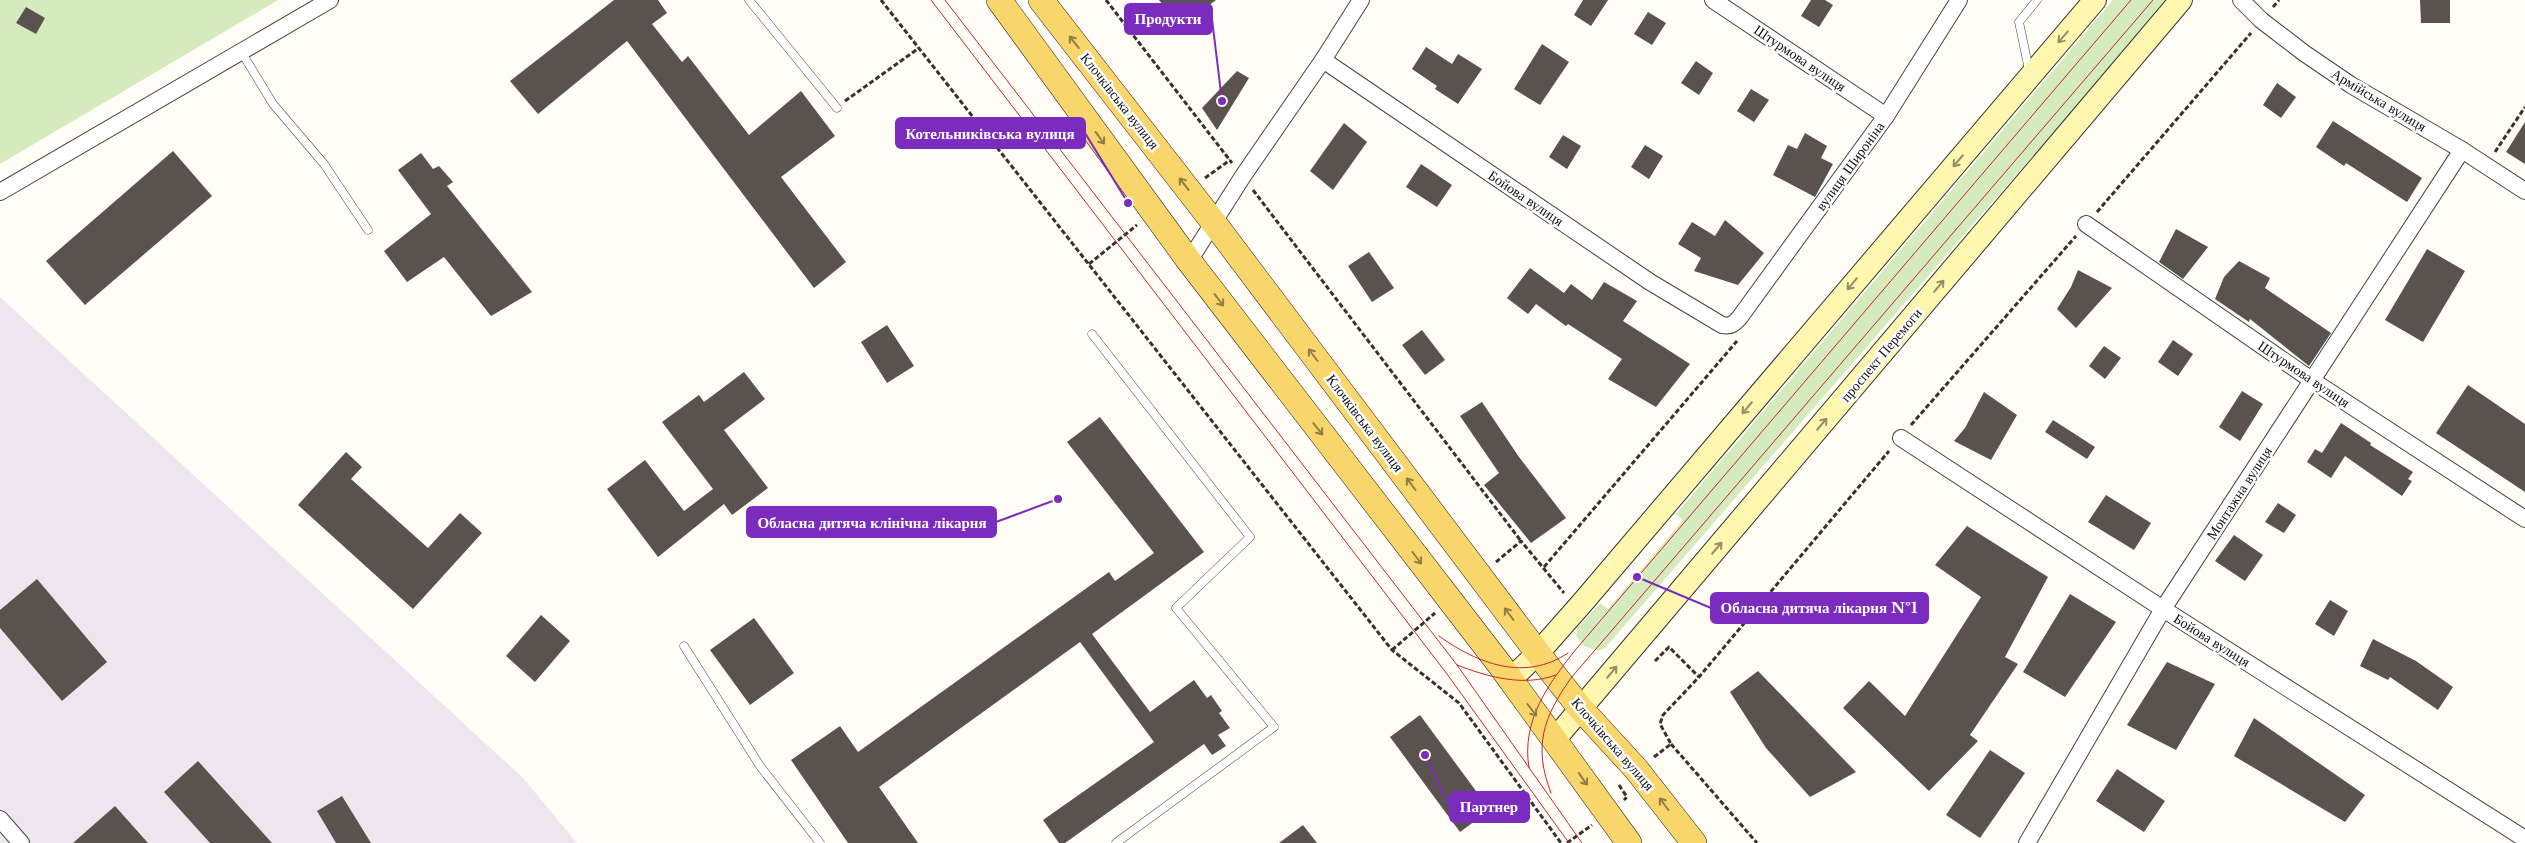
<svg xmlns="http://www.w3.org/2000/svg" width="2525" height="843" font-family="'Libre Baskerville',serif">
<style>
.industrial{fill:#eee6ef}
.green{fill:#d5ebbd}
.building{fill:#5a524d}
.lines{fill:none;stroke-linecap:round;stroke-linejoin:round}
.service-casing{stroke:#444;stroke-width:9}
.minor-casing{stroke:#444;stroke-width:18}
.secondary-casing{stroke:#333;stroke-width:24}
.primary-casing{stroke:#222;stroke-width:26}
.path{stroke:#333;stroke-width:3;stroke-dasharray:5 2.5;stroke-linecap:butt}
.service{stroke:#fff;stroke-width:8}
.minor{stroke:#fff;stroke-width:16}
.secondary{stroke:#fff6b0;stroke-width:22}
.primary{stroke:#f9d66b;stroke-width:25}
.tram{stroke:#c4262e;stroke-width:1}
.oneway{stroke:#948f68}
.oneway2{stroke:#917d42}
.labels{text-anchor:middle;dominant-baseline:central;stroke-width:5;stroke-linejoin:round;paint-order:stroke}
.street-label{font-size:14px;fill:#111;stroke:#fff}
.leader{fill:none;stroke:#7b2cbf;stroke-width:2}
.callout-dot{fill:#7b2cbf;stroke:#fff;stroke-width:2}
.callout{fill:#7b2cbf;stroke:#7b2cbf;stroke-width:2}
.callout-label{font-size:15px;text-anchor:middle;font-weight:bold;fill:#fff}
</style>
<rect width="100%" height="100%" fill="#fffdf5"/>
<path class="industrial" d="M0 297 523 778 577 843H0Z"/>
<g class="green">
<path d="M0 0H278L0 164Z"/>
<path d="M2113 0H2168L1605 648 1598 651 1584 646 1576 636 1578 627 1600 603 1608 609 1683 520 1676 514Z"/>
</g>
<g class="building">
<path d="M614 0H658L667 13 652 24 682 62 688 56 749 135 801 91 835 136 781 177 846 262 814 288 627 41 538 114 510 81Z"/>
<path d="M1159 0H1216L1180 27Z"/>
<path d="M1583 0H1608L1591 26 1574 15Z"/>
<path d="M1811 0H1825L1833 5 1819 27 1801 16Z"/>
<path d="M2420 0H2450V23H2421Z"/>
<path d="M26 7 45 18 36 34 16 23Z"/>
<path d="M1648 12 1666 23 1652 45 1634 34Z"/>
<path d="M1542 44 1569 62 1540 105 1514 89Z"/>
<path d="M1426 47 1452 64 1458 54 1482 69 1458 104 1435 89 1437 86 1412 69Z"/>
<path d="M1696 61 1713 73 1699 95 1681 83Z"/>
<path d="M1237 71 1249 78 1217 130 1202 108Z"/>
<path d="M2277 83 2296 97 2281 118 2263 105Z"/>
<path d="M1751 89 1769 100 1754 122 1737 111Z"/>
<path d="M2333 121 2422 178 2407 202 2346 163 2344 166 2316 147Z"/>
<path d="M2525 122V164L2506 152Z"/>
<path d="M1344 123 1367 142 1333 190 1310 171Z"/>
<path d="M1805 133 1827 146 1821 158 1833 164 1815 197 1773 175 1788 145 1797 149Z"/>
<path d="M1563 135 1581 146 1567 169 1549 157Z"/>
<path d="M1645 145 1663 156 1649 179 1631 167Z"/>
<path d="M173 151 212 196 85 305 46 261Z"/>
<path d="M421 153 433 169 439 166 453 182 447 186 532 292 491 316 444 257 407 282 384 251 431 214 398 170Z"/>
<path d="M1421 164 1452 185 1437 207 1406 187Z"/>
<path d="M1725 220 1764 253 1738 285 1694 271 1701 258 1678 244 1692 222 1715 236Z"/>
<path d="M2176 229 2208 247 2183 279 2159 262Z"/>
<path d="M2427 249 2465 271 2423 342 2385 320Z"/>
<path d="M1369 252 1394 288 1372 302 1348 266Z"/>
<path d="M2239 261 2270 278 2265 288 2331 333 2309 366 2250 319 2249 322 2215 299 2224 277Z"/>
<path d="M1530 268 1564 293 1571 284 1592 300 1604 282 1637 301 1623 321 1690 364 1656 407 1608 379 1622 359 1568 324 1566 326 1536 304 1528 314 1507 298Z"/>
<path d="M2078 270 2112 288 2076 328 2057 309 2071 287Z"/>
<path d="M887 325 914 366 887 383 861 342Z"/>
<path d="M1422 330 1445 360 1425 375 1402 345Z"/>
<path d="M2173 340 2193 354 2178 376 2158 362Z"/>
<path d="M2104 346 2121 358 2105 379 2089 366Z"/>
<path d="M744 372 765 399 724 430 768 488 732 515 724 504 658 557 607 489 645 460 684 511 713 489 662 422 699 395 704 402Z"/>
<path d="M2468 385 2525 424V492L2436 433Z"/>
<path d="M2242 391 2263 404 2240 441 2219 427Z"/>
<path d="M1984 392 2017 415 1991 460 1954 441 1965 428Z"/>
<path d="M1482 402 1519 457 1566 518 1531 543 1484 485 1499 473 1460 416Z"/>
<path d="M1100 417 1204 552 1092 634 1150 712 1194 680 1207 698 1211 695 1222 711 1219 713 1230 728 1218 735 1226 746 1212 755 1204 744 1065 843H1059L1043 820 1154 742 1080 642 879 787 918 843H848L791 760 840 726 858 752 1109 572 1115 581 1154 553 1067 442Z"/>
<path d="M2053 420 2095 447 2087 459 2045 432Z"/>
<path d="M2341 423 2371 443 2370 445 2413 472 2408 479 2412 481 2402 496 2345 456 2331 478 2307 462 2315 449 2322 453Z"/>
<path d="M346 452 362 467 351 479 428 548 460 513 482 533 413 609 298 505Z"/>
<path d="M2106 495 2151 523 2134 550 2088 522Z"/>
<path d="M2278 503 2296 515 2284 533 2265 522Z"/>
<path d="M1967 526 2048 577 2005 657 2018 664 1970 735 1978 741 1929 791 1843 708 1869 681 1905 716 1981 597 1935 565Z"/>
<path d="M2234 535 2263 555 2245 581 2215 561Z"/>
<path d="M37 579 107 662 62 701 0 628V610Z"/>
<path d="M2070 594 2116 622 2065 697 2023 672Z"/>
<path d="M2330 600 2348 611 2334 636 2315 624Z"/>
<path d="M541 615 570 641 535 682 506 656Z"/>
<path d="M754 618 794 673 750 705 710 650Z"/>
<path d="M2373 639 2416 661 2453 687 2438 710 2390 677 2388 680 2360 666Z"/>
<path d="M2167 662 2215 684 2176 750 2127 725Z"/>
<path d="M1758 671 1856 772 1810 797 1766 748 1730 692Z"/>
<path d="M1420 715 1490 810 1460 832 1390 737Z"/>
<path d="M2254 718 2365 795 2345 822 2234 756Z"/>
<path d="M1990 750 2025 773 1980 838 1946 815Z"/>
<path d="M198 761 272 843H210L164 792Z"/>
<path d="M2117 769 2165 801 2144 832 2096 801Z"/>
<path d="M342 796 371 843H336L317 811Z"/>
<path d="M115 806 148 843H73Z"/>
<path d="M1303 825 1317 843H1279Z"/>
</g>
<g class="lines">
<g class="service-casing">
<g id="service">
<path d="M749 0 837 108"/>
<path d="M242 53 273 104 324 164 368 230"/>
<path d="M2029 70 2019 22 2037 0"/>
<path d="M1092 334 1250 537 1176 608 1274 727 1116 843"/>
<path d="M684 646 760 766 820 843"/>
</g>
</g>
<g class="minor-casing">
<g id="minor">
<path d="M1713 0 1886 116"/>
<path d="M2241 0 2261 20 2304 53 2351 85 2462 150 2525 191"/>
<path d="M1323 60 1650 282 1722 325C1731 327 1735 323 1740 317L1886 116 1959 0"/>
<path d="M0 192 330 0"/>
<path d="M2086 224 2313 381 2525 519"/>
<path d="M1189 261 1243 176 1323 60 1361 0"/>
<path d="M1901 438 2163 609 2525 839"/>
<path d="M0 819 21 843"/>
<path d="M2027 843 2163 609 2462 150"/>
</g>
</g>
<g class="secondary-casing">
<g id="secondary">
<path d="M1510 680 1538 653 1583 602 2095 0"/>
<path d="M1555 739 2181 0"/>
</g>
</g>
<g class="primary-casing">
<g id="primary">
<path d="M999 0 1189 261 1500 665 1629 843"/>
<path d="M1041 0 1214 223 1555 676 1581 709 1636 769 1694 843"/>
</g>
</g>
<g class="path">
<path d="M881 0 1392 650 1459 703 1561 843"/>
<path d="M1106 0 1232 163"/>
<path d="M2273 7 2279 0"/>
<path d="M845 101 919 48"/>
<path d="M2495 152 2525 107"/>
<path d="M1205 178 1230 160"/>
<path d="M1253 190 1521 541"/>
<path d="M2097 212 2251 33"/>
<path d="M1089 264 1137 225"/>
<path d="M1911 425 2076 236"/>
<path d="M1496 562 1521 541 1564 593"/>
<path d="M1544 567 1737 341"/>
<path d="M1392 650 1435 613"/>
<path d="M1655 661 1669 647 1699 677"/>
<path d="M1671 744 1757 843"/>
<path d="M1654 757 1671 744 1660 724 1663 715 1699 677 1889 451"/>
<path d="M1619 785 1627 797 1624 800"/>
<path d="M1567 843 1592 825"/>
</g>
<use href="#service" class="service"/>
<use href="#minor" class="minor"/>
<use href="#secondary" class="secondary"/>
<use href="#primary" class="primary"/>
<g class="tram">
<path d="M931 0 1447 674 1569 843"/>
<path d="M945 0 1457 665 1582 843"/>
<path d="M1439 636C1478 664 1525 682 1568 653"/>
<path d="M1457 665C1488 677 1524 687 1556 675"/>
<path d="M1529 768C1521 720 1549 683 1577 648L2131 0"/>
<path d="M1551 793C1533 746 1543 718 1571 678L2153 0"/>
</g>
</g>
<defs><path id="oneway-shaft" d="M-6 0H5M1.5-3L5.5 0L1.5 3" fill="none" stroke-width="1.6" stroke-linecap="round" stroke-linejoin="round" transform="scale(1.25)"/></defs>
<g class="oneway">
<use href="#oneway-shaft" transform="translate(2063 37) rotate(131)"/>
<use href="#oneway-shaft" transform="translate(1958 161) rotate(130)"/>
<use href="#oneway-shaft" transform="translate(1852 284) rotate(130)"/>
<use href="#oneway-shaft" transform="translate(1939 286) rotate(-50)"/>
<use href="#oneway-shaft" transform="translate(1747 408) rotate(130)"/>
<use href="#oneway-shaft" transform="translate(1822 424) rotate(-50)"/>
<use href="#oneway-shaft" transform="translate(1717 548) rotate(-50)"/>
<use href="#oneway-shaft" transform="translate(1612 672) rotate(-50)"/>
</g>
<g class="oneway2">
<use href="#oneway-shaft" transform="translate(1074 42) rotate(-128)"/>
<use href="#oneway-shaft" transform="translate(1100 138) rotate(54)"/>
<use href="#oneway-shaft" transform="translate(1184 184) rotate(-128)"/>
<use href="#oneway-shaft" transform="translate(1219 300) rotate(53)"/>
<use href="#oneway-shaft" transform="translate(1313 355) rotate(-127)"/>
<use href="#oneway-shaft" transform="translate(1318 429) rotate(52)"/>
<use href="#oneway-shaft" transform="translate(1411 484) rotate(-127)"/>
<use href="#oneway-shaft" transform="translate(1417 558) rotate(53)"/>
<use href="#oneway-shaft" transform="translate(1509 614) rotate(-127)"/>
<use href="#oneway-shaft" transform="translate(1532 710) rotate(53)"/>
<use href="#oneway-shaft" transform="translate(1583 779) rotate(55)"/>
<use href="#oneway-shaft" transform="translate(1664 804) rotate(-127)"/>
</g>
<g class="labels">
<g class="street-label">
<text transform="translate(1800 58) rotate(34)">Штурмова вулиця</text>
<text transform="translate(2379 100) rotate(31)">Армійська вулиця</text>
<text transform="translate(1120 101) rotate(52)">Клочківська вулиця</text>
<text transform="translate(1850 166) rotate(-54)">вулиця Широніна</text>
<text transform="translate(1526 198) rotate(34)">Бойова вулиця</text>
<text transform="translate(1881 355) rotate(-50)">проспект Перемоги</text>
<text transform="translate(2304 374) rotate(34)">Штурмова вулиця</text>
<text transform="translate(1365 423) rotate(53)">Клочківська вулиця</text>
<text transform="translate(2239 493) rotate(-57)">Монтажна вулиця</text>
<text transform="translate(2212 640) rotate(32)">Бойова вулиця</text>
<text transform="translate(1613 744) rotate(49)">Клочківська вулиця</text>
</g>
</g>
<path class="leader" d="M1222 101L1212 19M1128 203L1085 133M1058 499L996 522M1637 577L1711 608M1425 755L1450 807"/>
<g class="callout-dot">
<circle cx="1222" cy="101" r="5"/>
<circle cx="1128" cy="203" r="5"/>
<circle cx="1058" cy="499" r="5"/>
<circle cx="1637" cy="577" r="5"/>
<circle cx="1425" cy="755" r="5"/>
</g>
<g class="callout">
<rect x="1125" y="4" width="87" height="30" rx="5"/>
<rect x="896" y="118" width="189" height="30" rx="5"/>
<rect x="747" y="507" width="249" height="30" rx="5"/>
<rect x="1711" y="593" width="217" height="30" rx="5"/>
<rect x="1450" y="792" width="79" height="30" rx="5"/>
</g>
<g class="callout-label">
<text x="1168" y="24">Продукти</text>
<text x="990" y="139">Котельниківська вулиця</text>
<text x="872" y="528">Обласна дитяча клінічна лікарня</text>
<text x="1819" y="613">Обласна дитяча лікарня №1</text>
<text x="1489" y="812">Партнер</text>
</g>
</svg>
